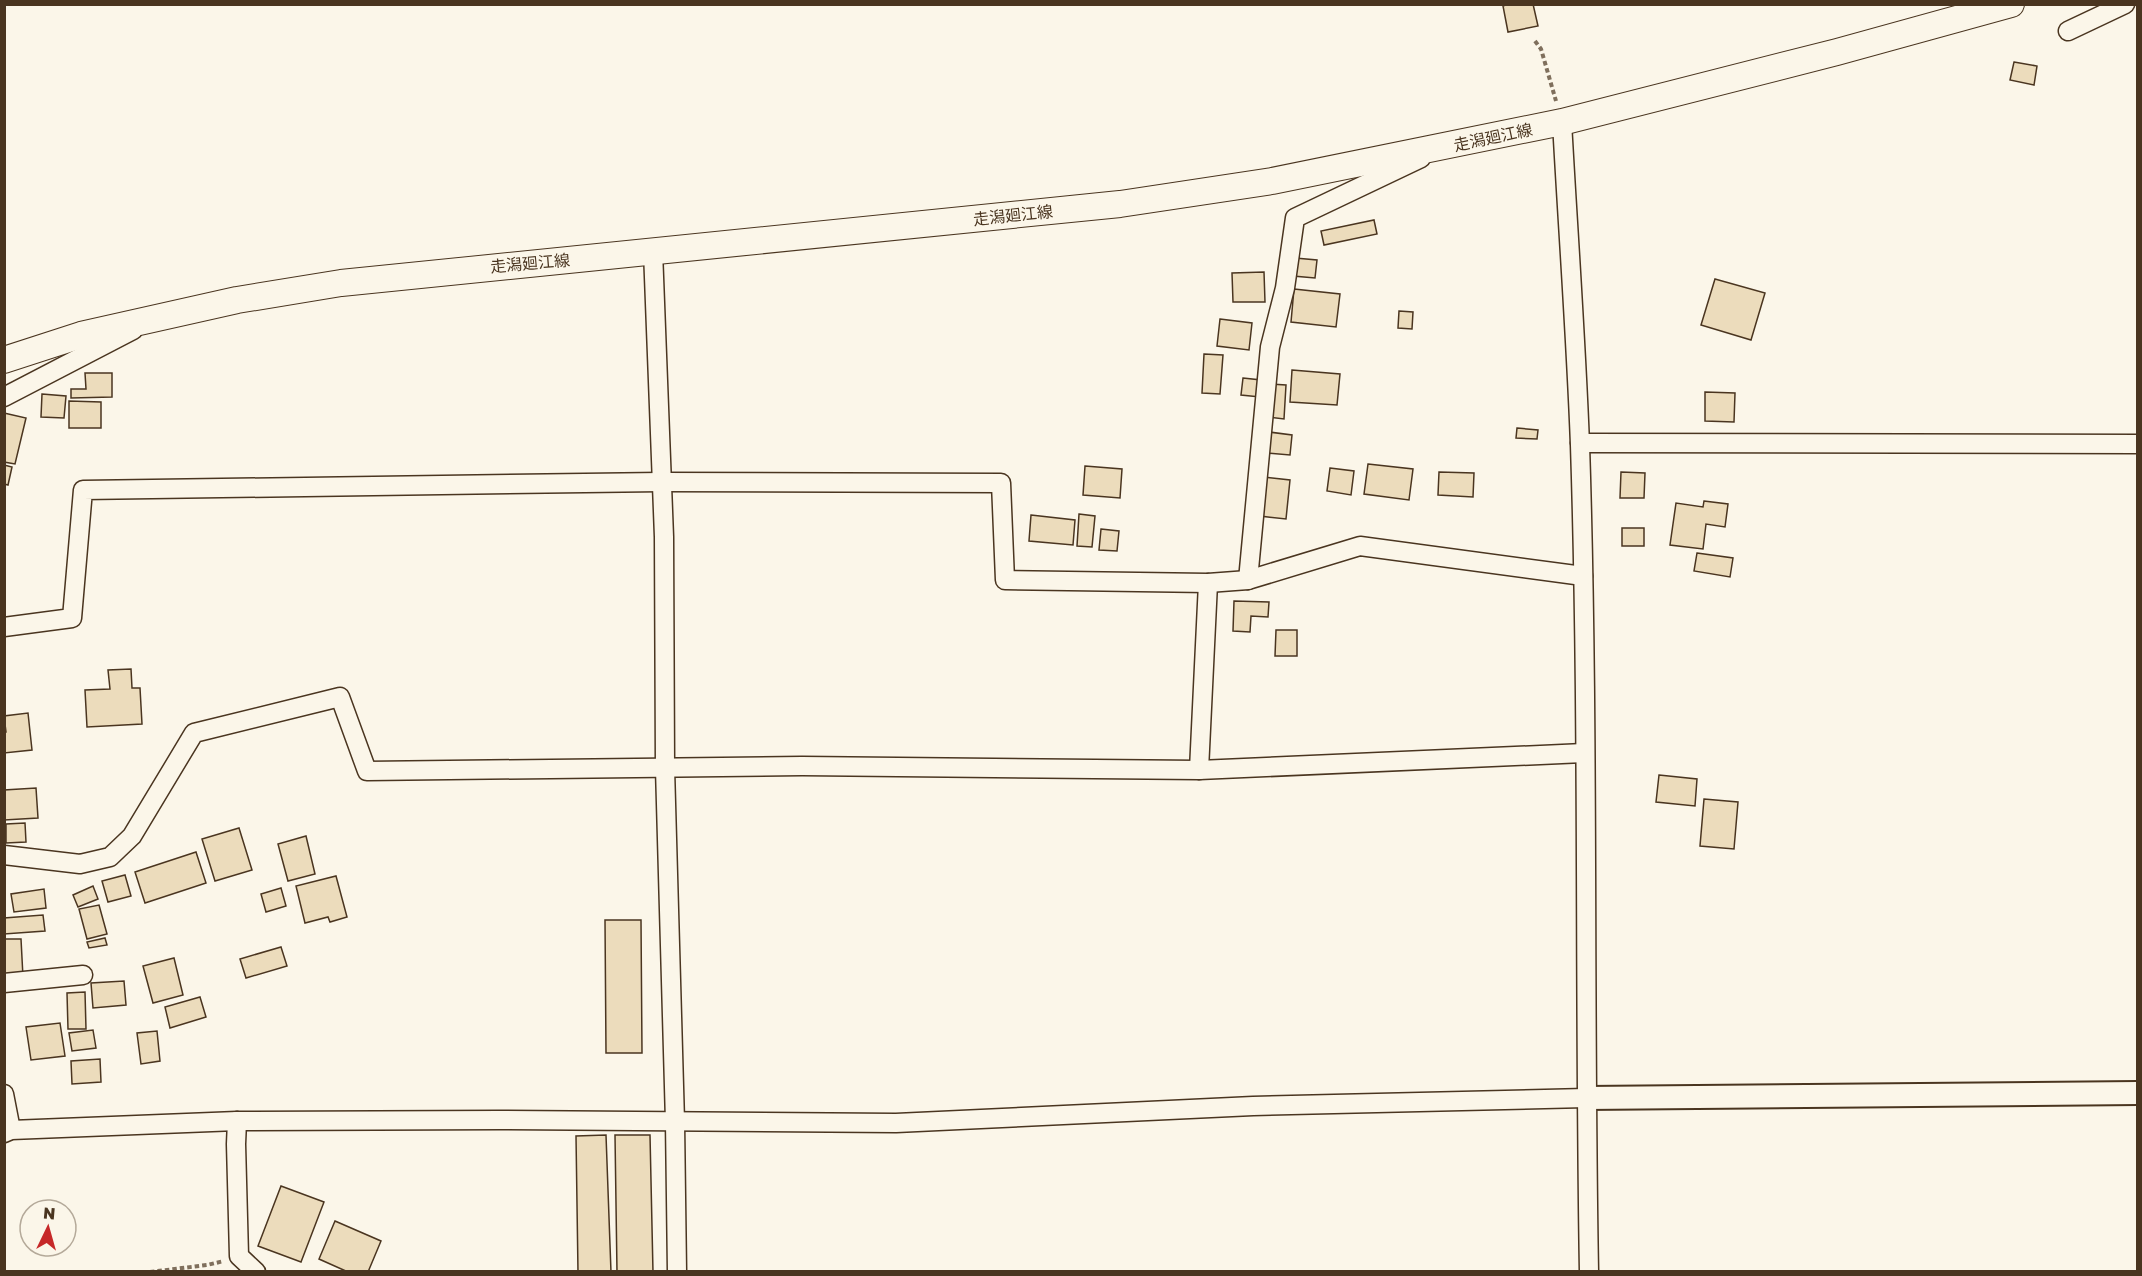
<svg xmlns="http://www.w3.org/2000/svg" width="2142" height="1276" font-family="'Golos Text','Noto Sans JP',sans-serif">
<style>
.building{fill:#ecdcbc;stroke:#4a3520;stroke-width:1.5}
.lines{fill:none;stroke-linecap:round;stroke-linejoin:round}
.minor-casing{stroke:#4a3520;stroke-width:21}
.tertiary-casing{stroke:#4a3520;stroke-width:26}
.secondary-casing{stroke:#4a3520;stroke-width:28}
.path{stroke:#7f6f5c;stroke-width:4;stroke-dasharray:4.5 3;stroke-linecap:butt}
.minor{stroke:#fbf6e9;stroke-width:18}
.tertiary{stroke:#fbf6e9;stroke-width:22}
.secondary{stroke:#fbf6e9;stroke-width:26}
.labels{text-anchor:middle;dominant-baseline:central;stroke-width:4.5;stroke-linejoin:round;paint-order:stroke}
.street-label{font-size:16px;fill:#4a3520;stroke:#fbf6e9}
</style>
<rect width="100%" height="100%" fill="#fbf6e9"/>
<g class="building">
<path d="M1508 4H1533L1538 26 1508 32 1503 6Z"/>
<path d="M2014 62 2037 66 2034 85 2010 80Z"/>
<path d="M1374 220 1377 234 1324 245 1321 231Z"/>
<path d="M1295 258 1317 260 1315 278 1293 276Z"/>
<path d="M1264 272 1265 302H1233L1232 273Z"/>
<path d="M1715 279 1765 293 1751 340 1701 325Z"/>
<path d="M1294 289 1340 294 1336 327 1291 322Z"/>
<path d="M1399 311 1413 312 1412 329 1398 328Z"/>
<path d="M1220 319 1252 323 1249 350 1217 346Z"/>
<path d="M1204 354 1223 355 1220 394 1202 393Z"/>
<path d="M1292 370 1340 374 1337 405 1290 402Z"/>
<path d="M85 373H112V397L71 398V389H86Z"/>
<path d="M1243 378 1261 380 1260 397 1241 395Z"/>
<path d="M1270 384 1286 385 1284 419 1267 417Z"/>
<path d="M1705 392 1735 393 1734 422 1705 421Z"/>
<path d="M42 394 66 396 64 418 41 417Z"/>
<path d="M69 401 101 402V428H69Z"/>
<path d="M4 413 26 418 15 464 4 462Z"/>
<path d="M1517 428 1538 430 1537 439 1516 438Z"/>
<path d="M1269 432 1292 435 1290 455 1267 453Z"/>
<path d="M1368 464 1413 469 1409 500 1364 494Z"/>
<path d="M4 465 12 467 8 485 4 484Z"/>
<path d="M1085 466 1122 469 1120 498 1083 495Z"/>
<path d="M1330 468 1354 471 1351 495 1327 491Z"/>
<path d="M1439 472 1474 473 1473 497 1438 495Z"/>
<path d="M1621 472 1645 473 1644 498H1620Z"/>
<path d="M1264 477 1290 480 1286 519 1260 516Z"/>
<path d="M1704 501 1728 504 1725 527 1706 524 1703 549 1670 545 1676 503 1703 507Z"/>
<path d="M1079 514 1095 516 1092 547 1077 546Z"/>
<path d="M1031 515 1075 520 1073 545 1029 541Z"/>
<rect x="1622" y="528" width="22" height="18"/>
<path d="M1101 529 1119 531 1117 551 1099 550Z"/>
<path d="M1697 553 1733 558 1730 577 1694 571Z"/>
<path d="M1234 601 1269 602 1268 617 1251 616 1250 632 1233 631Z"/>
<path d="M1276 630H1297V656H1275Z"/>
<path d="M131 669 132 688H140L142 724 87 727 85 690 110 689 108 670Z"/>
<path d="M28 713 32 750 4 753V733L6 732 4 716Z"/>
<path d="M1659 775 1697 779 1695 806 1656 802Z"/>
<path d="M36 788 38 818 4 820V790Z"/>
<path d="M1704 799 1738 802 1734 849 1700 846Z"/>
<path d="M25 823 26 842 6 843V824Z"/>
<path d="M239 828 252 870 215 881 202 839Z"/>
<path d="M306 836 315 874 288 881 278 844Z"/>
<path d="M196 852 206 883 145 903 135 872Z"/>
<path d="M125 875 131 896 108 902 102 881Z"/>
<path d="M336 876 347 917 330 922 328 917 305 923 296 886Z"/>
<path d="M93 886 98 899 78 907 73 895Z"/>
<path d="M281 888 286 906 266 912 261 894Z"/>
<path d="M44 889 46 908 14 912 11 894Z"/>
<path d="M99 905 107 934 87 939 79 909Z"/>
<path d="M43 915 45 931 4 934V918Z"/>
<path d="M605 920H641L642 1053H606Z"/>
<path d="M105 938 107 945 89 948 87 942Z"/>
<path d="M4 939H21L23 977 4 978Z"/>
<path d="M281 947 287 966 246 978 240 959Z"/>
<path d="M174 958 183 995 153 1003 143 966Z"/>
<path d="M124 981 126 1005 93 1008 91 983Z"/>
<path d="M85 992 86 1029H68L67 993Z"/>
<path d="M200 997 206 1017 170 1028 165 1007Z"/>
<path d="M60 1023 65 1056 31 1060 26 1027Z"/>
<path d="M93 1030 96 1048 72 1051 69 1033Z"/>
<path d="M157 1031 160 1061 141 1064 137 1033Z"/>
<path d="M100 1059 101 1082 72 1084 71 1061Z"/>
<path d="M606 1135 611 1272H578L576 1136Z"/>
<path d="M615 1135H650L653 1272H617Z"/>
<path d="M281 1186 324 1202 301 1262 258 1246Z"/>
<path d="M335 1221 381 1241 368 1272H348L319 1259Z"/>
</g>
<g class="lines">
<g class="minor-casing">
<g id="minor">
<path d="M2068 31 2125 4"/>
<path d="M1562 122C1568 230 1576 338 1580 445 1589 720 1584 996 1589 1272"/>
<path d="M653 251 664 537 665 768 675 1122 677 1272"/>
<path d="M4 397 133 330"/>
<path d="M1580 443 2138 444"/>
<path d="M1248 580 1270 347 1285 288 1295 218 1421 158"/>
<path d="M4 627 72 618 83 490 661 482 1001 483 1005 580 1208 583 1248 580 1360 546 1583 576"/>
<path d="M1199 770 1208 583"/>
<path d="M4 855 80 864 110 857 132 836 194 733 340 697 367 771 802 766 1199 770 1584 753"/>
<path d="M4 983 83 975"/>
<path d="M4 1094 11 1130"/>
<path d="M237 1121 236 1144 239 1256 256 1272"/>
<path d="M4 1133 11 1130 237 1121 499 1120 896 1123 1253 1106 1586 1098"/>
</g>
</g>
<g class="tertiary-casing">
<path id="tertiary" d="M1586 1098 2138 1093"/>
</g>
<g class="secondary-casing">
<path id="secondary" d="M4 360 81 335 237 300 341 283 1120 204 1272 181 1562 122 1837 52 2011 4"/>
</g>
<g class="path">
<path d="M1535 41 1541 49 1556 101"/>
<path d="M150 1272 207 1265 224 1261"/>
</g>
<use href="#minor" class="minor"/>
<use href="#tertiary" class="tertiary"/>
<use href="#secondary" class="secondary"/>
</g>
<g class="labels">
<g class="street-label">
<text transform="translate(1493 137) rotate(-12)">走潟廻江線</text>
<text transform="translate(1013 215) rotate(-6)">走潟廻江線</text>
<text transform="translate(530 263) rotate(-5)">走潟廻江線</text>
</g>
</g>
<rect width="2142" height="1276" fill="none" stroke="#4a3520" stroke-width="12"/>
<g transform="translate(48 1228) rotate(5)"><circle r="28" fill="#fbf6e9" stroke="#b4a999" stroke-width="1.5"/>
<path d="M0-4.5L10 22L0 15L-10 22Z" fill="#c62828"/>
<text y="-9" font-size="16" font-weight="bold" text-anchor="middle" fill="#4a3520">N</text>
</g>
</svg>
